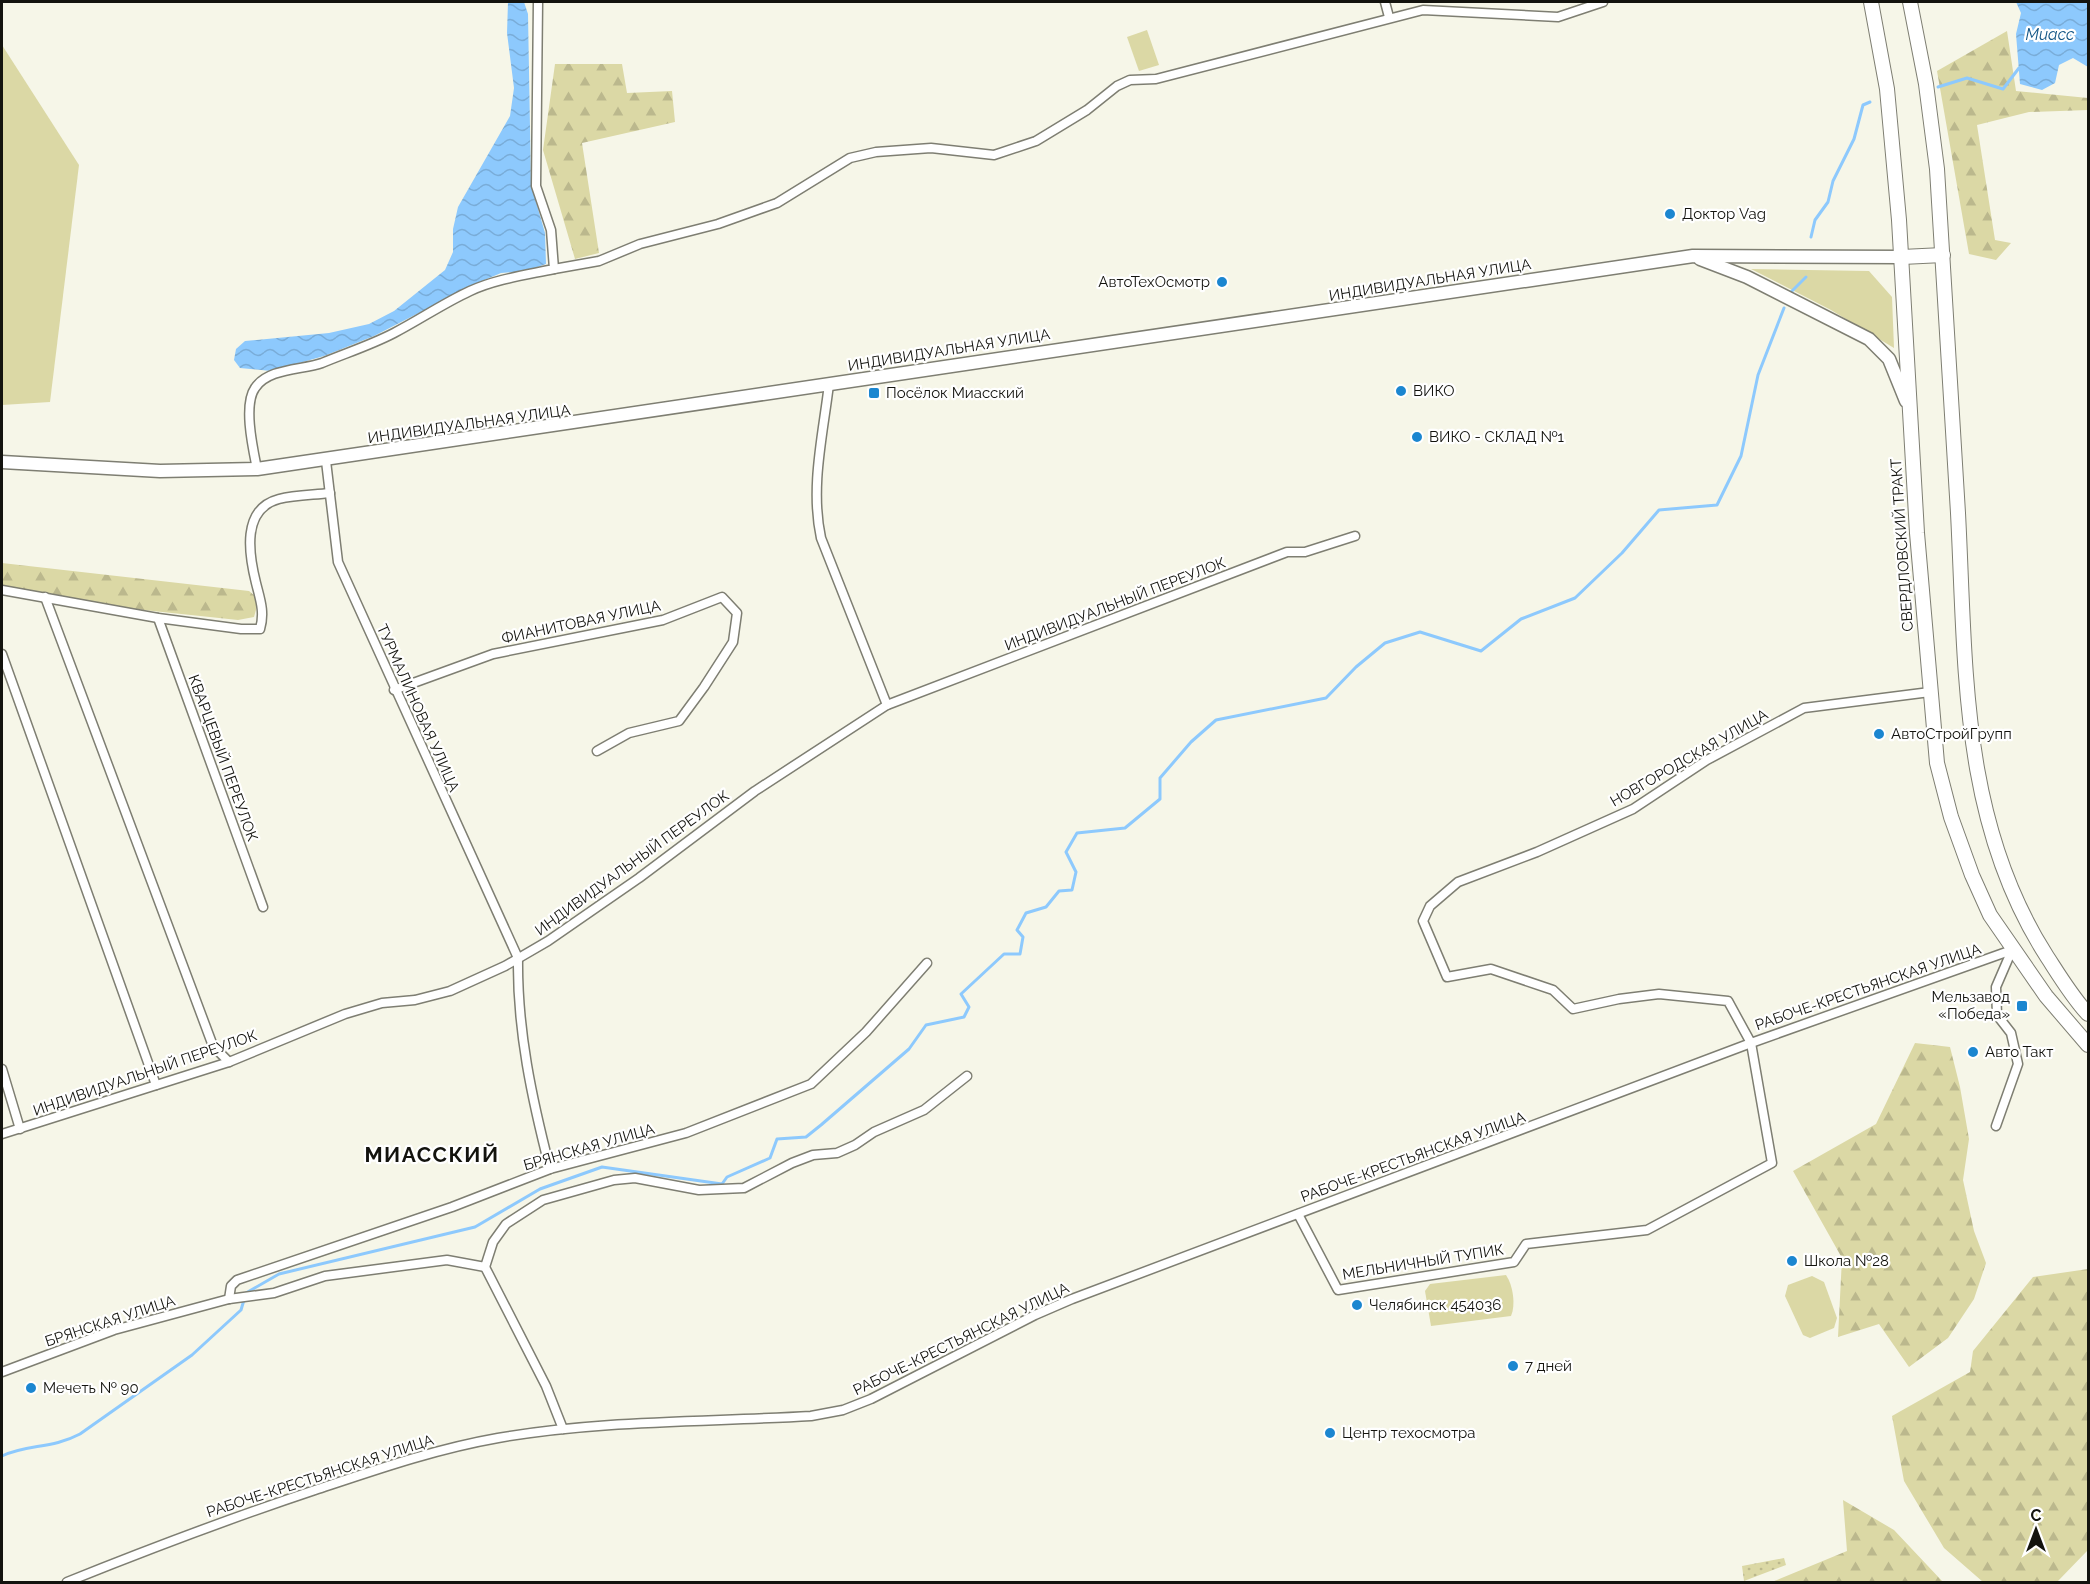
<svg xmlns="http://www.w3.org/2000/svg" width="2090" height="1584" font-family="Raleway,sans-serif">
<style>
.grass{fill:#dbd8a5}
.forest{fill:url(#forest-firs)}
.park{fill:url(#park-dots)}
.water{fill:url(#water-waves)}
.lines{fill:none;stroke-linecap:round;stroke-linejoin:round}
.stream{stroke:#8dc9fd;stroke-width:3}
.street-casing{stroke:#7e7e72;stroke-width:11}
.secondary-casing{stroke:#7e7e72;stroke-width:15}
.primary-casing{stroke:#7e7e72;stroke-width:16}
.street{stroke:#fff;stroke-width:8}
.secondary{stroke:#fff;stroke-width:12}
.primary{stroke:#fff;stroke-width:14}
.poi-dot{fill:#1b86d0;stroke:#fff;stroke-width:2}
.labels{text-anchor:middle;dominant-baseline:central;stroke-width:4.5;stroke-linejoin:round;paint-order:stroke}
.poi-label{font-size:15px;fill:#13130e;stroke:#fff;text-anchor:start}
.street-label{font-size:15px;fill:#13130e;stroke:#fff}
.water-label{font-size:16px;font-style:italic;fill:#125585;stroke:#fff}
.district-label{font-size:21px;font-weight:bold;letter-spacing:1.5px;fill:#13130e;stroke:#fff}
</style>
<defs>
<pattern id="forest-firs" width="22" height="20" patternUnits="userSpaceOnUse" patternTransform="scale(1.5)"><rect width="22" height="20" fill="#dbd8a5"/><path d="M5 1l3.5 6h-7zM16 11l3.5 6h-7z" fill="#bbb88d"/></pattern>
<pattern id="park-dots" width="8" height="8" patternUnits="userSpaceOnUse" patternTransform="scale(1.5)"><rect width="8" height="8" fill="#dbd8a5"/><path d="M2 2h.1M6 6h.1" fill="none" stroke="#bbb88d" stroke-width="1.8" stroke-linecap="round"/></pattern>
<pattern id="water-waves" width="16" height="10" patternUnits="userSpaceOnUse" patternTransform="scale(1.5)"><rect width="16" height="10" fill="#8dc9fd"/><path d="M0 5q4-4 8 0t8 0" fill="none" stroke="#79acd8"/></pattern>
</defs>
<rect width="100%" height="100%" fill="#f6f6e8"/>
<g class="grass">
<path d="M1147 30 1159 65 1139 71 1127 37Z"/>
<path d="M2 45 79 165 50 402 2 405Z"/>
<path d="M1751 269 1869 271 1892 297 1894 348 1831 310Z"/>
<path d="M1506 1275C1513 1285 1516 1305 1511 1316L1431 1326 1425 1291 1430 1284Z"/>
<path d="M1812 1276 1824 1282 1837 1318 1834 1328 1810 1338 1803 1335 1785 1296 1788 1285Z"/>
</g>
<g class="forest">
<path d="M2007 31 2016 91 2088 98V110L2029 112 1977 125 1995 240 2011 243 1996 260 1969 254 1937 71Z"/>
<path d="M555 64H622L627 93 672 91 675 122 582 143 599 253 575 259 543 150Z"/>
<path d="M2 563 249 591 255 596 257 606 254 617 238 620 2 595Z"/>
<path d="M1915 1043 1950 1047 1960 1087 1969 1139 1963 1180 1974 1231 1986 1263 1974 1299 1948 1338 1909 1367 1879 1324 1838 1337 1842 1258 1793 1171 1876 1124Z"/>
<path d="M2088 1269V1550L2057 1582H1983L1944 1548 1904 1481 1892 1416 1970 1372 1973 1351 2033 1277Z"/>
<path d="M1843 1500 1894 1530 1943 1582H1772L1847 1551Z"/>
</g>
<path class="park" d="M1784 1558 1786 1565 1744 1581 1742 1566Z"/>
<g class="water">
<path d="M508 2H524L528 14 531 184 545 233 546 264 526 271 501 273 475 284 374 336 324 356 271 371 240 368 234 360 236 349 245 341 329 333 369 324 394 311 445 270 453 252V229L458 207 510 116 514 88 507 33Z"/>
<path d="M2016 2H2088V67L2073 58 2059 65 2055 83 2042 90 2020 84 2016 34 2021 13Z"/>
</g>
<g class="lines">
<g class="stream">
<path d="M1938 87 1967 78 2003 89 2019 68"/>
<path d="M1811 237 1815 220 1828 202 1833 181 1854 139 1863 105 1870 102"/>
<path d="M1790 293 1806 277"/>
<path d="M2 1456C27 1444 52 1449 80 1434L192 1355 241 1310 246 1293 279 1274 475 1227 540 1189 602 1167 722 1184 727 1177 770 1158 777 1139 806 1137 821 1125 909 1049 926 1025 964 1017 969 1007 961 994 1004 954H1020L1023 937 1017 930 1026 913 1046 907 1059 891 1072 890 1076 872 1066 852 1077 833 1125 828 1160 799V778L1191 742 1216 720 1326 698 1356 667 1385 643 1420 632 1481 651 1521 619 1575 598 1622 553 1659 510 1717 505 1741 456 1758 375 1784 308"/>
</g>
<g class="street-casing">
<g id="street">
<path d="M1385 2 1389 17"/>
<path d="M554 269 599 261 640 244 718 224 777 203 850 158 876 152 931 148 994 155 1036 141 1087 110 1117 86 1130 80 1156 79 1423 10 1558 17 1603 2"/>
<path d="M829 384C823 435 810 487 821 538L887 705"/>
<path d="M326 461 338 562 518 958C517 1030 532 1099 550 1169"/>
<path d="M257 469C253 449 243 405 255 388 268 368 302 370 322 363 346 353 371 345 394 333 419 320 444 303 470 291 496 279 526 275 554 269L551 230 536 186 538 2"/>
<path d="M2 590 158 618 241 629H260C265 612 260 599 256 583 249 555 241 509 279 499 295 495 313 495 330 493"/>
<path d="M45 597 213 1046 229 1062"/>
<path d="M158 618 263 907"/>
<path d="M2 654 156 1085"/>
<path d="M394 690 493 654 663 620 722 597 737 613 733 642 704 687 679 721 629 733 597 751"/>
<path d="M2 1069 20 1129"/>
<path d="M1996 1126 2018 1064 2011 1033 1997 1015 1996 987 2012 950"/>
<path d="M2 1134 229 1062 345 1014 382 1003 415 1000 450 991 505 966 548 941 639 878 755 791 887 705 1287 552H1305L1355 536"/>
<path d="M1298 1214 1338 1290 1514 1262 1526 1244 1647 1230 1772 1163 1751 1043 1728 1001 1659 994 1619 999 1573 1009 1553 990 1491 969 1447 977 1423 921 1430 906 1458 882 1537 852 1633 809 1707 760 1804 708 1930 692"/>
<path d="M485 1267 546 1386 563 1429"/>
<path d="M229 1299 231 1286 237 1280 452 1207 550 1169 686 1133 811 1084 866 1032 927 963"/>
<path d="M2 1372 114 1330 229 1299 274 1293 325 1276 447 1260 485 1267 493 1242 506 1224 543 1200 614 1180 635 1178 699 1190 744 1188 792 1163 813 1155 837 1153 855 1145 874 1132 924 1110 967 1076"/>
<path d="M67 1582C149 1549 231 1518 315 1490 375 1470 435 1449 498 1438 598 1420 710 1422 811 1416L843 1410 871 1399 1035 1315 1072 1299 1751 1043 2012 950"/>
</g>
</g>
<g class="secondary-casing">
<g id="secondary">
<path d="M1700 259 1747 277 1869 339 1889 359 1906 401"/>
<path d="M2 462 160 471 257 469 1693 256 1902 257"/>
</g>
</g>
<g class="primary-casing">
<g id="primary">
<path d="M1871 2 1887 89 1899 220 1917 533 1937 763 1951 817 1972 875 1990 915 2046 996 2088 1045"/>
<path d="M1910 2 1926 84 1937 169C1945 283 1951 398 1958 513 1966 666 1960 820 2046 955 2059 975 2072 997 2088 1014"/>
<path d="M1902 257 1943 255"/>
</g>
</g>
<use href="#street" class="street"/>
<use href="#secondary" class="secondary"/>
<use href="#primary" class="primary"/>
</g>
<g class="poi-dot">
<circle cx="1670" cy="214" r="6"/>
<circle cx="1222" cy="282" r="6"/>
<circle cx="1401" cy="391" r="6"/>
<rect x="868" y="387" width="12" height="12" rx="3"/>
<circle cx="1417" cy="437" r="6"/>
<circle cx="1879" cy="734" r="6"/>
<rect x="2016" y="1000" width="12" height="12" rx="3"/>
<circle cx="1973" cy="1052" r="6"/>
<circle cx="1792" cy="1261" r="6"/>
<circle cx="1357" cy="1305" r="6"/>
<circle cx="1513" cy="1366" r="6"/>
<circle cx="31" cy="1388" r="6"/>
<circle cx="1330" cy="1433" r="6"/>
</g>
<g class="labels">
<g class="poi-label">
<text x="1682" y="214">Доктор Vag</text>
<text x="1210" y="282" text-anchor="end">АвтоТехОсмотр</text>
<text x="1413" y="391">ВИКО</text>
<text x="886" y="393">Посёлок Миасский</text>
<text x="1429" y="437">ВИКО - СКЛАД №1</text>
<text x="1891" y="734">АвтоСтройГрупп</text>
<text x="2010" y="997" text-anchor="end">Мельзавод<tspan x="2010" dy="17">«Победа»</tspan></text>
<text x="1985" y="1052">Авто Такт</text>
<text x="1804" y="1261">Школа №28</text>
<text x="1369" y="1305">Челябинск 454036</text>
<text x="1525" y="1366">7 дней</text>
<text x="43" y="1388">Мечеть № 90</text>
<text x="1342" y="1433">Центр техосмотра</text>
</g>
<g class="street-label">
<text transform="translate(1430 280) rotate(-9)">ИНДИВИДУАЛЬНАЯ УЛИЦА</text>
<text transform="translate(949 350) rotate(-9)">ИНДИВИДУАЛЬНАЯ УЛИЦА</text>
<text transform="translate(469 424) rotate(-8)">ИНДИВИДУАЛЬНАЯ УЛИЦА</text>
<text transform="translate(1902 545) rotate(-94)">СВЕРДЛОВСКИЙ ТРАКТ</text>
<text transform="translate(1115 604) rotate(-21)">ИНДИВИДУАЛЬНЫЙ ПЕРЕУЛОК</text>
<text transform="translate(581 622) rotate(-12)">ФИАНИТОВАЯ УЛИЦА</text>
<text transform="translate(418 708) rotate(66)">ТУРМАЛИНОВАЯ УЛИЦА</text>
<text transform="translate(223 758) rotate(70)">КВАРЦЕВЫЙ ПЕРЕУЛОК</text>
<text transform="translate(1689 758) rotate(-30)">НОВГОРОДСКАЯ УЛИЦА</text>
<text transform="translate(632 863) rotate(-36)">ИНДИВИДУАЛЬНЫЙ ПЕРЕУЛОК</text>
<text transform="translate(1868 987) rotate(-19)">РАБОЧЕ-КРЕСТЬЯНСКАЯ УЛИЦА</text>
<text transform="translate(145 1073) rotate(-19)">ИНДИВИДУАЛЬНЫЙ ПЕРЕУЛОК</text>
<text transform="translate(589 1147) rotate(-16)">БРЯНСКАЯ УЛИЦА</text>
<text transform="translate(1413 1157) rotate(-20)">РАБОЧЕ-КРЕСТЬЯНСКАЯ УЛИЦА</text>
<text transform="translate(1423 1262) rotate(-9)">МЕЛЬНИЧНЫЙ ТУПИК</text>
<text transform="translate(110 1321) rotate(-18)">БРЯНСКАЯ УЛИЦА</text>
<text transform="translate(961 1339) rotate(-26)">РАБОЧЕ-КРЕСТЬЯНСКАЯ УЛИЦА</text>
<text transform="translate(320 1476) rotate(-18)">РАБОЧЕ-КРЕСТЬЯНСКАЯ УЛИЦА</text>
</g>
<g class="water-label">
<text x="2050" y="34">Миасс</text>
</g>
<g class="district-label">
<text x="432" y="1154">МИАССКИЙ</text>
</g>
</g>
<rect width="2090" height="1584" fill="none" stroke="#13130e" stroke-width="6"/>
<g transform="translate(2036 1530)" stroke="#ffffff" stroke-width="4.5" paint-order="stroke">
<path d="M0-4.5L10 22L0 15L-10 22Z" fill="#13130e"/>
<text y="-9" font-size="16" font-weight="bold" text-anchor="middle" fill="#13130e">С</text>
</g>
</svg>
